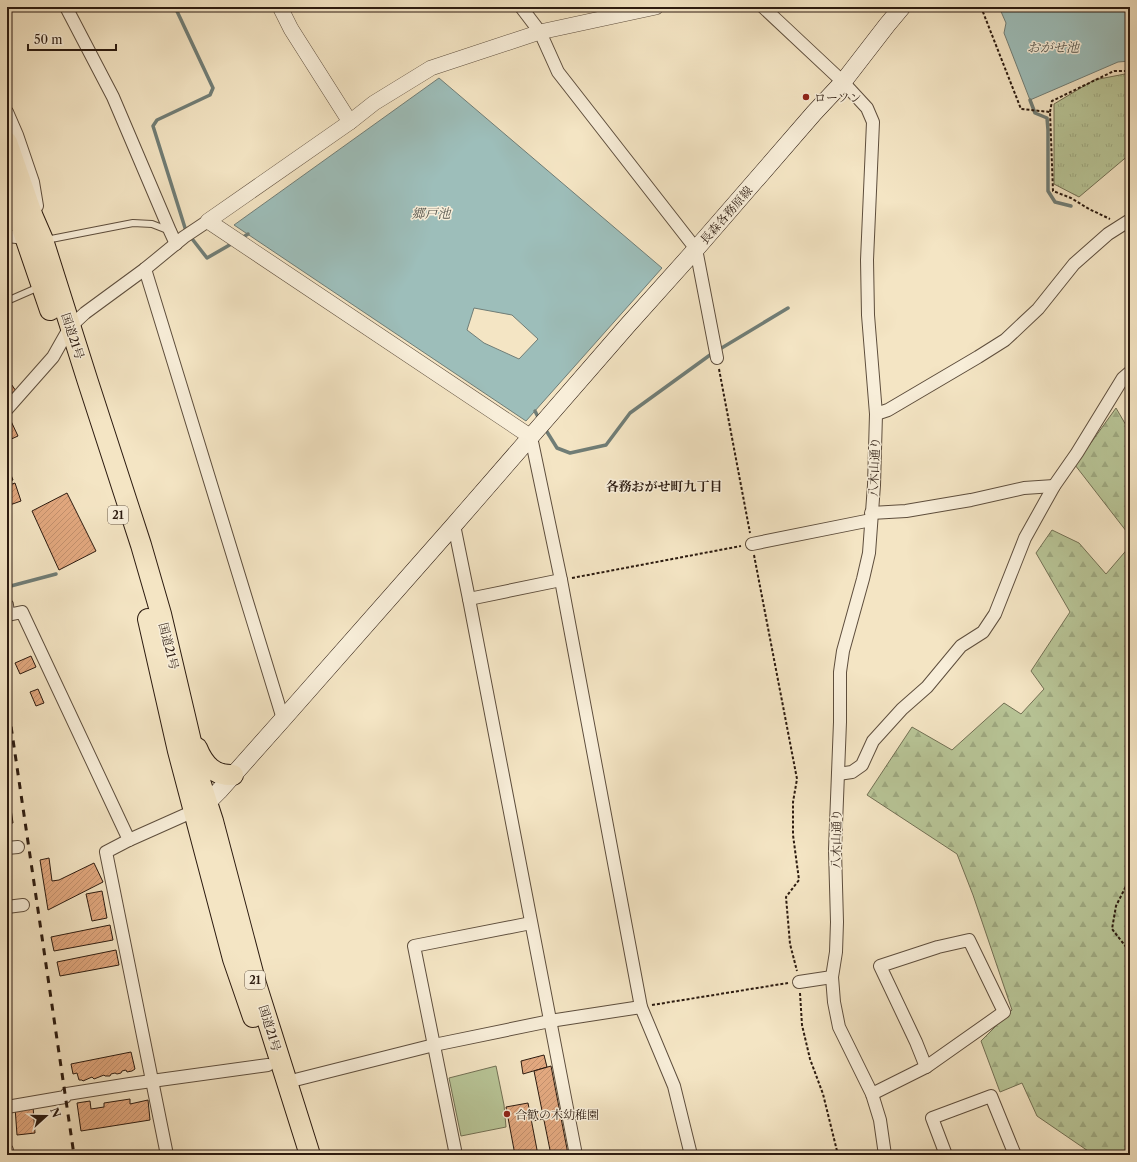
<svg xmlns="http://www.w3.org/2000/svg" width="1137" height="1162" font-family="'Libre Caslon Text','Noto Serif JP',serif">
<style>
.grass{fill:url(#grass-tufts);stroke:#727054}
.forest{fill:url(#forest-firs);stroke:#727054}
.pitch{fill:#b8c597;stroke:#727054}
.water{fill:#9dbeba;stroke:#707d76;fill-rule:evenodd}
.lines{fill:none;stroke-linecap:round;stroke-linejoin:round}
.stream{stroke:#707d76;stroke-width:3.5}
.building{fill:url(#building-hatch);stroke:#2c1b10}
.service-casing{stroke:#5e4e3d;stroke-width:8}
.minor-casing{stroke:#5e4e3d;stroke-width:14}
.tertiary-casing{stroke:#5e4e3d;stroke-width:16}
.secondary-casing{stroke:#2c1b10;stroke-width:18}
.trunk-casing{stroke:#2c1b10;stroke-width:22}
.path{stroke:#2c1b10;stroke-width:2;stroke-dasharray:3 2;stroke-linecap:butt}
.service{stroke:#f8eed9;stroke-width:6}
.minor{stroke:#f8eed9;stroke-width:12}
.tertiary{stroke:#f8eed9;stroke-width:15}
.secondary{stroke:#f8eed9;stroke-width:17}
.trunk{stroke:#f4e5c4;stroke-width:20}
.rail{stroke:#2c1b10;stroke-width:3;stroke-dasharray:7 7;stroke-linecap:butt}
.poi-dot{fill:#8f2418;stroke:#f8eed9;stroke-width:1.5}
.labels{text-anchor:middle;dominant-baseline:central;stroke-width:3;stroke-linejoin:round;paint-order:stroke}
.shield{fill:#f8eed9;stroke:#695a4c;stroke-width:1}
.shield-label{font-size:11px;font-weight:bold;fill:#2c1b10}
.poi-label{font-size:12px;fill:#2c1b10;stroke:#f8eed9;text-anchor:start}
.street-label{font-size:12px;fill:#2c1b10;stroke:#f8eed9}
.water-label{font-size:13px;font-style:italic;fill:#54544c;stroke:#f8eed9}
.neighbourhood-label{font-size:13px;font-weight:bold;fill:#2c1b10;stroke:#f8eed9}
</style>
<defs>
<pattern id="grass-tufts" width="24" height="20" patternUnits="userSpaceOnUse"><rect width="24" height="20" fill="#b8c597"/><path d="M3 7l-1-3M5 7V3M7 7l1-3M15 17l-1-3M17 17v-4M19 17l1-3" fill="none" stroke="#9ea981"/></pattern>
<pattern id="forest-firs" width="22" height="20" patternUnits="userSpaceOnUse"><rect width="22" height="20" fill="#b8c597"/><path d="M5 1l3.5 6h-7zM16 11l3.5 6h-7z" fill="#9ea981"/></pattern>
<pattern id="building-hatch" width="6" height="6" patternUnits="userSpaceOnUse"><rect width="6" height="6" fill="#e2a87f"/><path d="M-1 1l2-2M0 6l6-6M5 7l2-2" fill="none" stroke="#c2906d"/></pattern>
</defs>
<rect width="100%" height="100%" fill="#f4e5c4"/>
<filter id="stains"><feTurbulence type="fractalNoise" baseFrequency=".005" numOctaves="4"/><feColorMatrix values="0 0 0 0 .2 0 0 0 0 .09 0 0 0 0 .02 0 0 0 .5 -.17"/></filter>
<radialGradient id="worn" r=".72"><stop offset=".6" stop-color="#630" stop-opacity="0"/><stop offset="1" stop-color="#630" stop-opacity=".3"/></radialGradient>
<path class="grass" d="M1130 73V154L1079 197 1054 184V104L1094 80Z"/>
<g class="forest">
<path d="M1116 408 1130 432V536L1075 465Z"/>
<path d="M1052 530 1079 543 1106 574 1130 546V1155H1096L1091 1153 1037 1116 1022 1083 1000 1092 981 1041 1012 1010 973 895 957 854 867 795 912 727 952 750 1004 703 1021 714 1044 689 1031 671 1070 612 1036 553Z"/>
</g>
<path class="pitch" d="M496 1066 504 1105 506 1127 461 1136 449 1078Z"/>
<g class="water">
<path d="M999 7H1130V61L1118 62 1030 100 1004 33 1006 23Z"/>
<path d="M439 78 662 268 526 421 234 225ZM474 308 512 315 538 339 519 359 484 343 467 330Z"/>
</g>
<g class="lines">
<g class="stream">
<path d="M175 7 213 88 210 95 157 120 153 126 186 231 207 258 233 243"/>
<path d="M1030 100 1035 113 1047 118 1048 130V191L1055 202 1071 206"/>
<path d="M240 239 248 234"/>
<path d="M535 411 539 419"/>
<path d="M544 427 557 448 570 453 606 445 630 413 710 355 788 308"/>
<path d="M7 587 56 574"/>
</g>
</g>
<g class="building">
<path d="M7 378 16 391 7 397Z"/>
<path d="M10 419 18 436 7 441V421Z"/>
<path d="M7 465 13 480 7 482Z"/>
<path d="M15 483 21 501 7 506V486Z"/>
<path d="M67 493 96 551 59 570 32 511Z"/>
<path d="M31 656 36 667 20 674 15 663Z"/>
<path d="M38 689 44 703 36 706 30 692Z"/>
<path d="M8 787 13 823H7V788Z"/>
<path d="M49 858 52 881 59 880 94 863 103 882 48 910 40 860Z"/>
<path d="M102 891 107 918 92 921 86 894Z"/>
<path d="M110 925 113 940 54 951 51 937Z"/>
<path d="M116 950 119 965 60 976 57 962Z"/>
<path d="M131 1052 135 1069 132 1071 127 1072 126 1070 122 1071 121 1073 117 1074 115 1073 111 1074 110 1076H105L104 1075 94 1079 92 1077 83 1081 82 1080H79L77 1073 73 1074 71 1064Z"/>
<path d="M544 1055 547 1067 523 1074 521 1061Z"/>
<path d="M551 1066 568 1154 565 1155H551L534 1071Z"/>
<path d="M130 1099V1104L148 1100 150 1120 81 1131 77 1103 90 1101 91 1109 104 1107V1103Z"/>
<path d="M528 1103 538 1155H515L506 1107Z"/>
<path d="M33 1106 35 1133 17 1135 15 1107Z"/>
<path d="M543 1112 544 1119 532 1121 530 1115Z"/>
</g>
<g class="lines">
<g class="service-casing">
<g id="service">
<path d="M46 240 133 223 152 224 170 231"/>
<path d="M7 301 39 287"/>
</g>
</g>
<g class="minor-casing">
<g id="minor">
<path d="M66 7 113 97 170 231 176 244"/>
<path d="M521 7 540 32 558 72 696 249 717 358"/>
<path d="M763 7 843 82 867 108 873 122 867 260 868 315 876 414 874 485 869 553 863 579 843 651 840 672V722L835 850 837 922 836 952 832 977 834 1002 839 1027 872 1094 880 1120 885 1155"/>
<path d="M7 112 17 135 33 182 37 206"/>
<path d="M7 236 26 238"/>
<path d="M145 269 283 719"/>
<path d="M7 409 53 357 70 327 85 313 145 269 184 237 208 221"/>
<path d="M876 414 888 410 978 357 1005 340 1038 309 1074 264 1108 234 1130 220"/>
<path d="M531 437 561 580 641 1007 674 1086 691 1155"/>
<path d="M871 513 906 511 971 500 1024 488 1054 486"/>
<path d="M454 525 469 599 576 1155"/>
<path d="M752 544 871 520"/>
<path d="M469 599 561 580"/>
<path d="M7 605 8 615 22 612 129 840"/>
<path d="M838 774 852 772 862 765 873 741 902 709 927 687 961 646 983 632 995 614 1025 538 1054 486 1077 453 1123 378 1130 372"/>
<path d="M7 848 18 847"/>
<path d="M7 907 23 905"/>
<path d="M969 940 1004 1012 926 1067 916 1042 880 966 938 947Z"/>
<path d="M799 982 832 977"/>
<path d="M287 1082 434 1045 550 1021 641 1007"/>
<path d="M872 1094 926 1067"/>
<path d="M7 1107 65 1097 67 1094 130 1084 268 1065"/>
<path d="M7 1150 8 1155"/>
<path d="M167 1155 106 852 129 840 194 811"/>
<path d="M456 1155 414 946 531 923"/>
<path d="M946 1155 932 1118 991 1096 1015 1155"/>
</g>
</g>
<g class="tertiary-casing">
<g id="tertiary">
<path d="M280 7 291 29 350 122"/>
<path d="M531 437 208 221 350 122 374 103 431 68 540 32 656 7"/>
</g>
</g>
<g class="secondary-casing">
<path id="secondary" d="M198 809 207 803 219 791 283 719 454 525 627 326 696 249 814 113 843 82 887 25 902 7"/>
</g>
<g class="trunk-casing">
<g id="trunk">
<path d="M7 142 33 217 43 240 88 382 141 545 161 614 201 784 213 821 256 984 310 1155"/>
<path d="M10 193 50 310"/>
<path d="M148 619 178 751 233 959 253 1017"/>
<path d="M197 748C204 765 214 776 233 775"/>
</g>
</g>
<g class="path">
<path d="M981 7 1021 109 1050 112 1053 191 1071 198 1089 209 1110 219"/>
<path d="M1050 112 1052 101 1114 71H1130"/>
<path d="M719 369 750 533"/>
<path d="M754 555 797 779 793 802V835L799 880 786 897 790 944 797 971"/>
<path d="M572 578 741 546"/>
<path d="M1130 886H1126L1116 906 1112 929 1130 952"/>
<path d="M800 993 802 1025 810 1059 823 1094 838 1155"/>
<path d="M652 1005 788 983"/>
</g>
<use href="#service" class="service"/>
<use href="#minor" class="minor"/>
<use href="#tertiary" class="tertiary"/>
<use href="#secondary" class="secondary"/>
<use href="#trunk" class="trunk"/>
<path class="rail" d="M7 699 74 1155"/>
</g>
<g class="poi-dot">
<circle cx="806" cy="97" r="4"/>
<circle cx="507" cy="1114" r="4"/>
</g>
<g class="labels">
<g class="shield">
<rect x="108" y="506" width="20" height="18" rx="3"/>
<rect x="245" y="971" width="20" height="18" rx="3"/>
</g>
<g class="shield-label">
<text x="118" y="515">21</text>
<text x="255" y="980">21</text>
</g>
<g class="poi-label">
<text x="814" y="97">ローソン</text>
<text x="515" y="1114">合歓の木幼稚園</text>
</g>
<g class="street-label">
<text transform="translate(726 215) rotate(-49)">長森各務原線</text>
<text transform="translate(73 336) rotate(72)">国道21号</text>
<text transform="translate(874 467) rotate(-88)">八木山通り</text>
<text transform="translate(169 646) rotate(76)">国道21号</text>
<text transform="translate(836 839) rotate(-89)">八木山通り</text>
<text transform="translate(270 1028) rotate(73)">国道21号</text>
</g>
<g class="water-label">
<text x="1053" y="47">おがせ池</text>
<text x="431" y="213">郷戸池</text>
</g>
<g class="neighbourhood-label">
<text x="664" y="486">各務おがせ町九丁目</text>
</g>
</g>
<rect width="1137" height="1162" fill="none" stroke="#f4e5c4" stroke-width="24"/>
<rect x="8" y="8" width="1121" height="1146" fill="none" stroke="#2c1b10" stroke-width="2"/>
<rect x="12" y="12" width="1113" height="1138" fill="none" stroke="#2c1b10"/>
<g transform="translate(46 1116) rotate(69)" stroke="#f8eed9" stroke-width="3" paint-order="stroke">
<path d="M0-3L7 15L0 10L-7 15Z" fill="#2c1b10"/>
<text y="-6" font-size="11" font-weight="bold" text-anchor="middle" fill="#2c1b10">N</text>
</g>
<path d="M28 44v6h88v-6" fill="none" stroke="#2c1b10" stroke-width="2"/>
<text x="34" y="44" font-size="12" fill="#2c1b10" stroke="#f8eed9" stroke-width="3" paint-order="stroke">50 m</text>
<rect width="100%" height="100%" filter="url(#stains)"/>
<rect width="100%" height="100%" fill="url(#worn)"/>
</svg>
